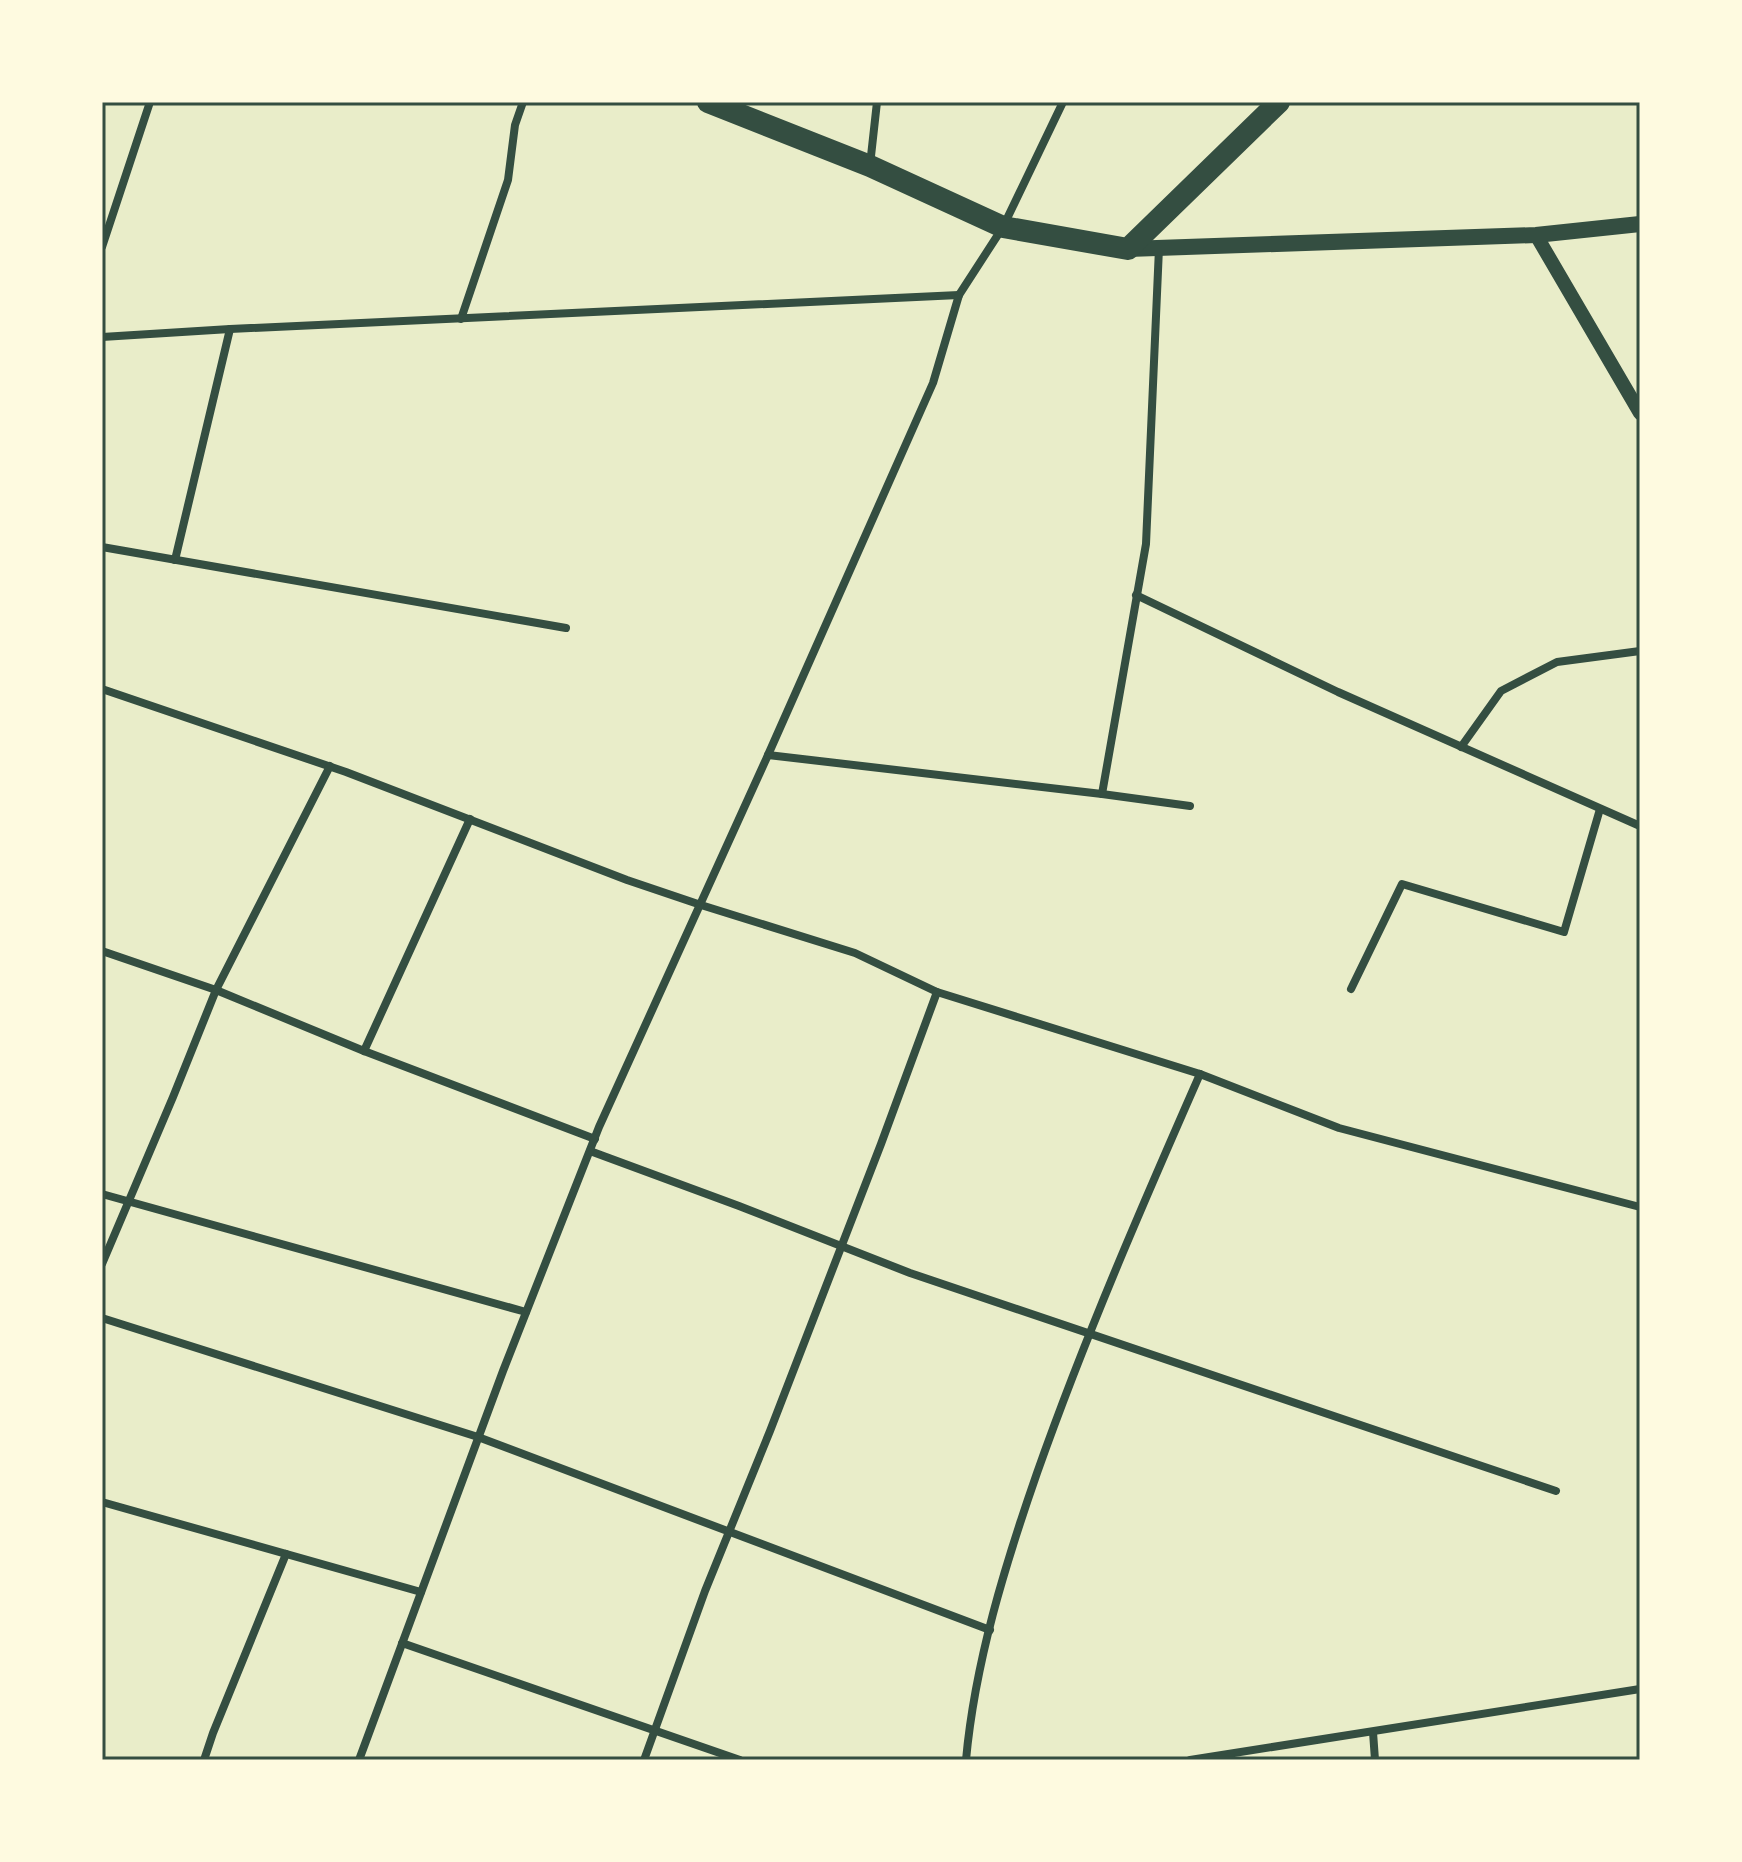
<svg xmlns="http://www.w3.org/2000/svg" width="1742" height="1862" font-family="Montserrat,sans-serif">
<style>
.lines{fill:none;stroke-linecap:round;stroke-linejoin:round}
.minor{stroke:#344e41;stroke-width:8}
.tertiary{stroke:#344e41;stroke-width:14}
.secondary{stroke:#344e41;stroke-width:16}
.trunk{stroke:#344e41;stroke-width:22}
.neatline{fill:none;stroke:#344e41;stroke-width:3}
</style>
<rect width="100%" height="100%" fill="#e9edc9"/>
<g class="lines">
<g class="minor">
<path d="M870 165 877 102"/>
<path d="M102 247 150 102"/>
<path d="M461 319 508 180 515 125 523 102"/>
<path d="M102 337 230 329 959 295"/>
<path d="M102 547 566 628"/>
<path d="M175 560 230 329"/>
<path d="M1136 595 1338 692 1640 826"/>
<path d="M102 689 346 772 627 880 701 905 855 953 937 992 1200 1074 1339 1128 1640 1207"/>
<path d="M1461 747 1501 691 1557 662 1640 651"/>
<path d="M768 755 1102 794 1190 806"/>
<path d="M1102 794 1146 544 1159 248"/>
<path d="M102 951 216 990 364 1051 595 1139"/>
<path d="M1351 989 1402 884 1564 932 1600 809"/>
<path d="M364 1051 470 819"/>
<path d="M590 1151 739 1206 910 1273 1556 1491"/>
<path d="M102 1194 526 1312"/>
<path d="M102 1264 173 1097 216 990 330 766"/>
<path d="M102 1318 478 1437 990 1630"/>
<path d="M102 1502 421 1592"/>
<path d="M402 1643 740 1760"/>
<path d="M1373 1732 1375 1760"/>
<path d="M204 1760 213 1733 286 1554"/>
<path d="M359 1760 503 1371 599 1127 768 755 933 383 959 295 1003 227 1063 102"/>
<path d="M644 1760 705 1591 770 1431 881 1144 937 992"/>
<path d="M966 1760C975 1662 1005 1565 1037 1473 1085 1337 1142 1206 1200 1074"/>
<path d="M1190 1760 1640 1689"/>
</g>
<path class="tertiary" d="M1536 235 1640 413"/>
<path class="secondary" d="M1128 249 1536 235 1640 224"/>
<path class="trunk" d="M708 102 870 166 1003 227 1128 249 1279 102"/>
</g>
<rect width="1742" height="1862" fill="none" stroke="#fefae0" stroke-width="208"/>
<rect x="104" y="104" width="1534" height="1654" class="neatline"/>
</svg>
